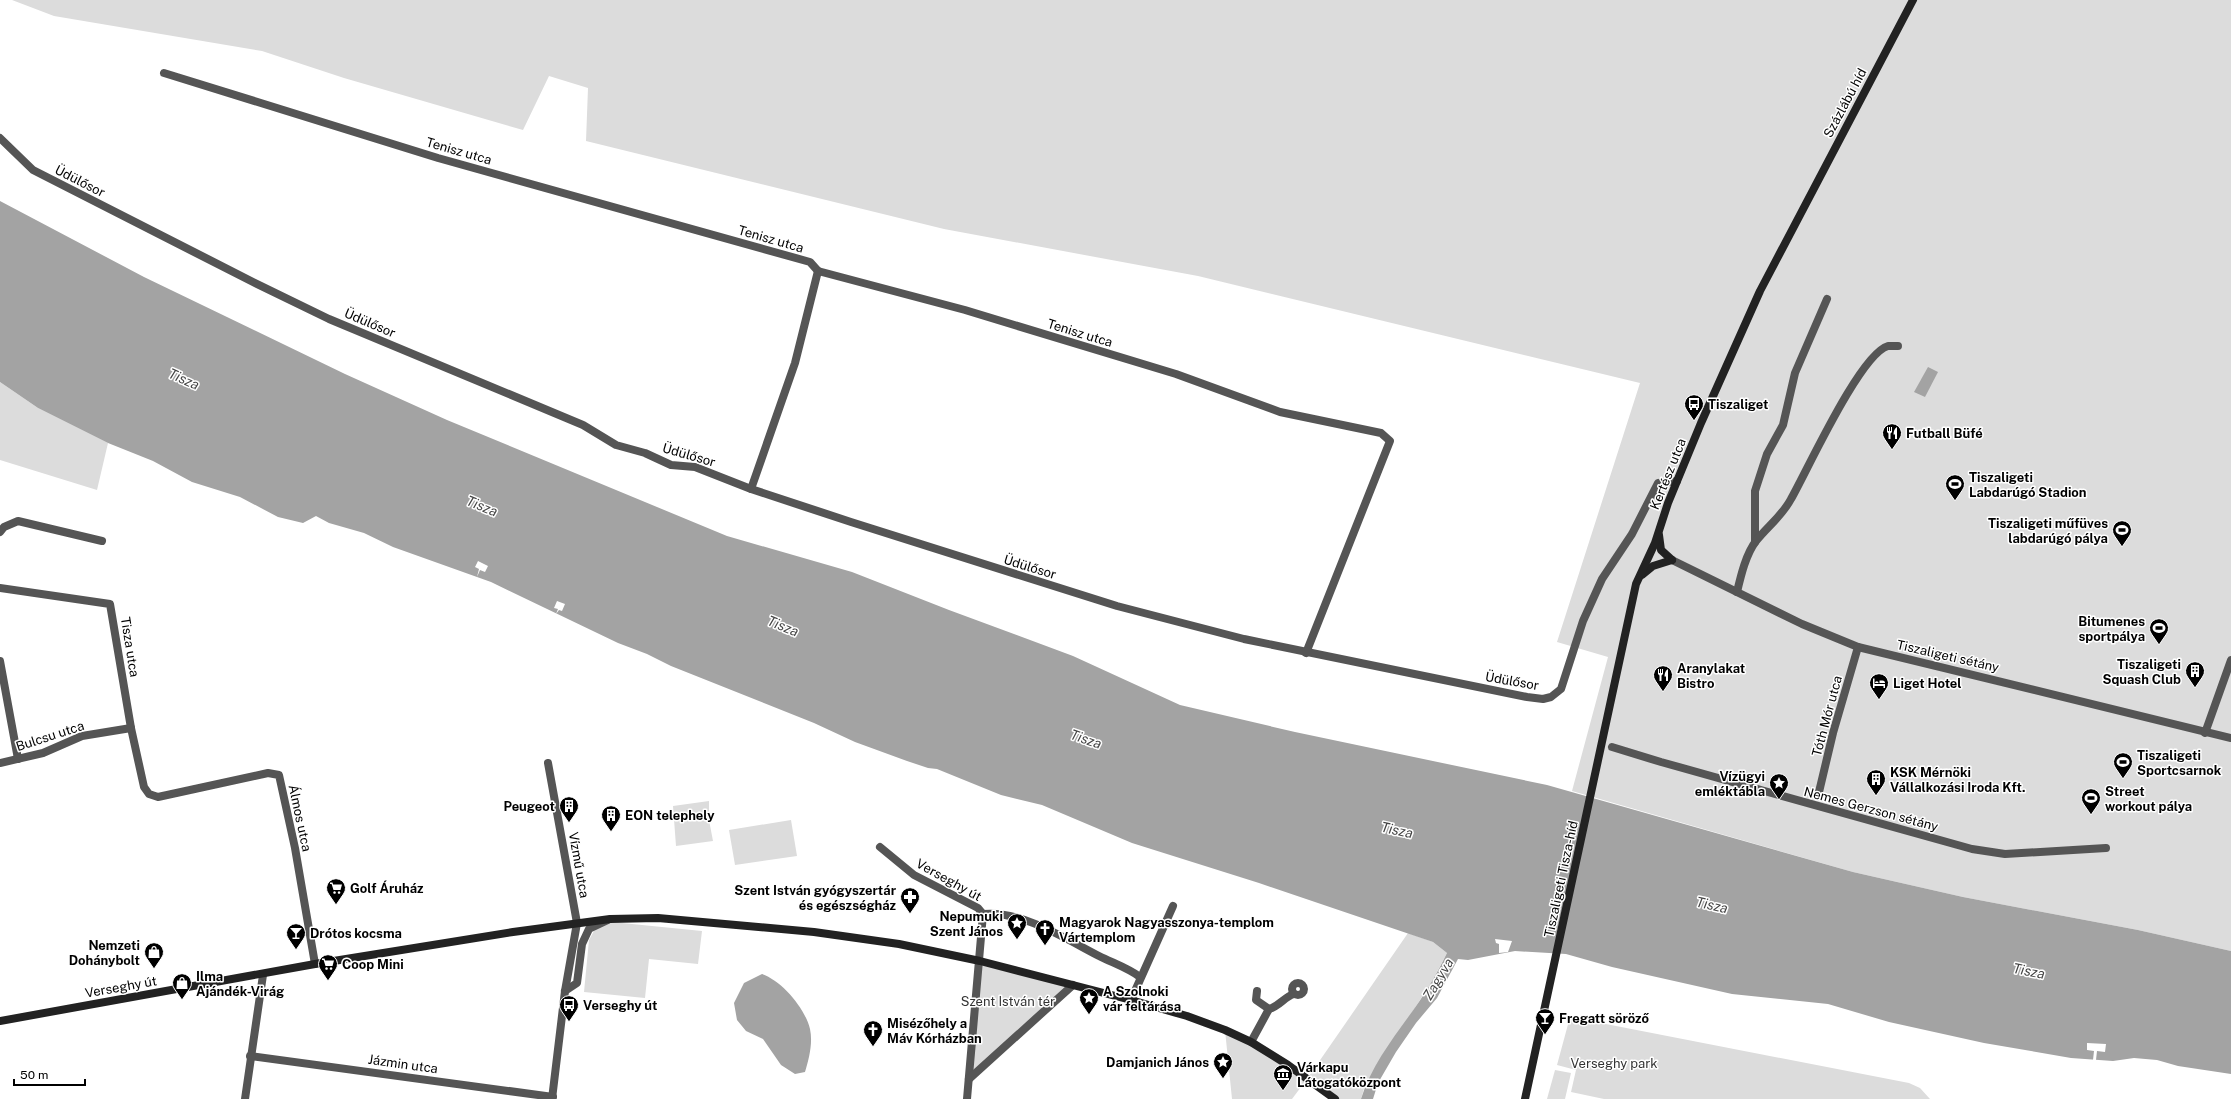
<svg xmlns="http://www.w3.org/2000/svg" width="2231" height="1099" font-family="'Public Sans',sans-serif">
<style>
.green{fill:#dcdcdc}
.water{fill:#a3a3a3}
.pier{fill:#fff}
.lines{fill:none;stroke-linecap:round;stroke-linejoin:round}
.pedestrian{stroke:#555;stroke-width:8}
.minor{stroke:#555;stroke-width:8}
.tertiary{stroke:#555;stroke-width:8}
.secondary{stroke:#222;stroke-width:8}
.labels{text-anchor:middle;dominant-baseline:central;stroke-width:3;stroke-linejoin:round;paint-order:stroke}
.street-label{font-size:13px;fill:#000;stroke:#fff}
.poi-label{font-size:13px;font-weight:bold;fill:#000;stroke:#fff;text-anchor:start}
.park-label{font-size:13px;fill:#333;stroke:#fff}
.water-label{font-size:14px;font-style:italic;fill:#444;stroke:#fff}
</style>
<rect width="100%" height="100%" fill="#fff"/>
<g class="green">
<path d="M12 0H2231V951L2138 930 1963 897 1853 872 1572 791 1608 657 1557 642 1640 383 1198 276 944 229 586 141 588 88 549 76 523 130 344 78 262 51 54 16Z"/>
<path d="M0 382 38 408 108 443 97 490 0 460Z"/>
<path d="M709 801V820L713 841 676 846 673 806Z"/>
<path d="M791 820 797 856 735 865 729 830Z"/>
<path d="M612 922 702 931 698 964 649 959 645 998 584 992 589 940 594 931Z"/>
<path d="M1408 933 1433 942 1447 953 1431 983 1365 1085 1361 1099H1335L1307 1079 1292 1099H1232L1225 1030 1307 1079Z"/>
<path d="M980 961 1073 985 969 1079Z"/>
<path d="M1570 1017 1909 1083 1920 1088 1930 1099H1604L1571 1092 1576 1070 1557 1065Z"/>
<path d="M1555 1070 1571 1073 1565 1099H1547Z"/>
</g>
<g class="water">
<path d="M0 201 144 277 345 374 447 420 727 536 852 572 949 610 1073 656 1180 705 1295 732 1547 785 1853 872 1963 897 2138 930 2231 951V1074L2178 1066 2157 1060 2134 1058 2113 1061 2071 1058 1984 1043 1889 1022 1828 1004 1732 994 1612 967 1566 954 1515 951 1468 960 1458 959 1437 998 1416 1023 1396 1052 1378 1083 1373 1099H1361C1371 1066 1394 1037 1414 1009 1427 991 1437 973 1447 953L1433 942 1259 883 1132 843 1042 805 1001 795 937 769 928 768 907 761 855 742 814 723 671 666 647 654 618 643 491 582 393 547 364 533 329 523 316 516 303 523 278 517 240 497 192 482 153 461 108 443 38 408 0 382Z"/>
<path d="M1928 367 1938 372 1925 397 1914 392Z"/>
<path d="M762 974C782 981 805 1008 810 1029 813 1043 809 1059 805 1072L795 1074 781 1065 763 1039 746 1031 737 1020 734 1003 744 983Z"/>
</g>
<g class="pier">
<path d="M478 561 488 566 485 572 480 570 477 577 479 569 475 567Z"/>
<path d="M557 601 565 604 562 611 559 610 556 614 558 609 554 608Z"/>
<path d="M1495 939 1512 941 1508 952 1499 953V944L1496 943Z"/>
<path d="M2087 1043 2106 1044 2105 1052 2097 1051 2096 1060H2093L2094 1051 2087 1050Z"/>
</g>
<g class="lines">
<path class="pedestrian" d="M1612 747 1661 762 1972 849 2005 854 2106 848"/>
<g class="minor">
<path d="M164 73 438 158 810 262 818 271 965 310 1176 374 1280 412 1381 433 1390 441 1306 653"/>
<path d="M0 138 33 170 253 282 329 319 583 425 616 445 645 453 671 465 695 467 751 489 851 522 1117 606 1244 639 1527 697 1543 699 1551 697 1561 689 1583 621 1602 579 1632 534 1658 483 1677 481"/>
<path d="M751 489 795 363 818 271"/>
<path d="M0 532 4 527 18 521 102 541"/>
<path d="M1755 542V491L1767 454 1783 425 1795 373 1827 299"/>
<path d="M1672 560 1802 624 1858 647 2231 738"/>
<path d="M0 588 110 604 131 728 144 787 149 794 158 797 268 773 279 775 295 848 315 964"/>
<path d="M1737 592C1741 575 1746 554 1756 541 1768 526 1782 516 1791 499 1807 471 1860 354 1888 346 1891 346 1895 346 1898 346"/>
<path d="M0 661 18 759"/>
<path d="M2205 733 2231 660"/>
<path d="M0 763 43 753 82 736 131 728"/>
<path d="M548 763 577 923"/>
<path d="M1819 792 1833 733 1858 647"/>
<path d="M880 847 914 875 978 908 983 914 967 1099"/>
<path d="M983 914C1021 910 1066 939 1099 956 1113 963 1128 968 1140 977"/>
<circle cx="1298" cy="989" r="6"/>
<path d="M565 991 577 983 582 944 589 929 608 920"/>
<path d="M1257 991 1256 1000 1269 1009"/>
<path d="M1131 1000 1173 906"/>
<path d="M1251 1042 1269 1009C1280 1006 1284 997 1294 994"/>
<path d="M250 1056 553 1097"/>
<path d="M969 1079 1073 985"/>
<path d="M245 1099 263 975"/>
</g>
<path class="tertiary" d="M552 1099 565 991 577 923"/>
<g class="secondary">
<path d="M1659 535 1661 550 1672 560"/>
<path d="M1642 575 1653 566 1672 560"/>
<path d="M0 1021 315 964 513 932 610 919 658 918 814 932 899 944 980 961 1131 1000 1187 1016 1225 1030 1251 1042 1288 1065 1335 1099"/>
<path d="M1525 1099 1636 584 1655 543 1668 503 1701 423 1760 291 1913 0"/>
</g>
</g>
<defs>
<g id="bus-pin" transform="scale(1)"><path d="M0 17L-7.5 6A9.5 9.5 0 1 1 7.5 6Z" fill="#000" stroke="#fff"/><path d="M-5-6H5V4H4V6H2V4H-2V6H-4V4H-5ZM-3.5-4V0h7V-4ZM-3.5 1.2v1.5H-2V1.2ZM2 1.2v1.5H3.5V1.2Z" fill="#fff"/></g>
<g id="restaurant-pin" transform="scale(1)"><path d="M0 17L-7.5 6A9.5 9.5 0 1 1 7.5 6Z" fill="#000" stroke="#fff"/><path d="M-5-6h1v4h1v-4h1v4h1v-4h1v5L-1.5 .5V6h-2V.5L-5-1ZM5-6V6H3V1.5H1.5Q1.5-4 5-6Z" fill="#fff"/></g>
<g id="stadium-pin" transform="scale(1)"><path d="M0 17L-7.5 6A9.5 9.5 0 1 1 7.5 6Z" fill="#000" stroke="#fff"/><path d="M0-5a6.5 5 0 1 0 0 10a6.5 5 0 1 0 0-10ZM-3.5-1.8h7v3.6h-7Z" fill="#fff"/></g>
<g id="building-pin" transform="scale(1)"><path d="M0 17L-7.5 6A9.5 9.5 0 1 1 7.5 6Z" fill="#000" stroke="#fff"/><path d="M-4-6H4V6H1V3H-1V6H-4ZM-2.5-4.3h1.7v1.8h-1.7ZM.8-4.3h1.7v1.8H.8ZM-2.5-1h1.7V.8h-1.7ZM.8-1h1.7V.8H.8Z" fill="#fff"/></g>
<g id="hotel-pin" transform="scale(1)"><path d="M0 17L-7.5 6A9.5 9.5 0 1 1 7.5 6Z" fill="#000" stroke="#fff"/><path d="M-6-4.5h1.5V1H6V5H4.5V3h-9V5H-6ZM-4 0a1.8 1.8 0 1 1 3.6 0ZM.5 0V-2.5h3Q6-2.5 6 0Z" fill="#fff"/></g>
<g id="sight-pin" transform="scale(1)"><path d="M0 17L-7.5 6A9.5 9.5 0 1 1 7.5 6Z" fill="#000" stroke="#fff"/><path d="M0-6L1.8-2.2L6-1.7L2.9 1.2L3.7 5.4L0 3.3L-3.7 5.4L-2.9 1.2L-6-1.7L-1.8-2.2Z" fill="#fff"/></g>
<g id="supermarket-pin" transform="scale(1)"><path d="M0 17L-7.5 6A9.5 9.5 0 1 1 7.5 6Z" fill="#000" stroke="#fff"/><path d="M-6-5.5h2.5l.6 2H6L4.5 2H-2.5L-4.4-4H-6ZM-1.5 3.2a1.3 1.3 0 1 0 .1 0ZM3 3.2a1.3 1.3 0 1 0 .1 0Z" fill="#fff"/></g>
<g id="pharmacy-pin" transform="scale(1)"><path d="M0 17L-7.5 6A9.5 9.5 0 1 1 7.5 6Z" fill="#000" stroke="#fff"/><path d="M-2-6h4v4h4v4h-4v4h-4v-4h-4v-4h4Z" fill="#fff"/></g>
<g id="church-pin" transform="scale(1)"><path d="M0 17L-7.5 6A9.5 9.5 0 1 1 7.5 6Z" fill="#000" stroke="#fff"/><path d="M-1.2-6h2.4v3.5h3.3v2.4h-3.3V6h-2.4V-.1h-3.3v-2.4h3.3Z" fill="#fff"/></g>
<g id="bar-pin" transform="scale(1)"><path d="M0 17L-7.5 6A9.5 9.5 0 1 1 7.5 6Z" fill="#000" stroke="#fff"/><path d="M-6-5H6L.8 .8V4.5H3.5V6h-7V4.5H-.8V.8Z" fill="#fff"/></g>
<g id="shop-pin" transform="scale(1)"><path d="M0 17L-7.5 6A9.5 9.5 0 1 1 7.5 6Z" fill="#000" stroke="#fff"/><path d="M-5-2.5h2.3a2.7 3.5 0 0 1 5.4 0H5L5.5 6h-11ZM-1.5-2.5h3a1.5 2.3 0 0 0-3 0Z" fill="#fff"/></g>
<g id="museum-pin" transform="scale(1)"><path d="M0 17L-7.5 6A9.5 9.5 0 1 1 7.5 6Z" fill="#000" stroke="#fff"/><path d="M0-6L6-3V-2H-6V-3ZM-5-1h2V3h-2ZM-1-1h2V3h-2ZM3-1h2V3H3ZM-6 4H6V6H-6Z" fill="#fff"/></g>
</defs>
<g fill-rule="evenodd">
<use href="#bus-pin" x="1694" y="404"/>
<use href="#restaurant-pin" x="1892" y="433"/>
<use href="#stadium-pin" x="1955" y="484"/>
<use href="#stadium-pin" x="2122" y="530"/>
<use href="#stadium-pin" x="2159" y="628"/>
<use href="#building-pin" x="2195" y="671"/>
<use href="#restaurant-pin" x="1663" y="675"/>
<use href="#hotel-pin" x="1879" y="683"/>
<use href="#stadium-pin" x="2123" y="762"/>
<use href="#building-pin" x="1876" y="779"/>
<use href="#sight-pin" x="1779" y="783"/>
<use href="#stadium-pin" x="2091" y="798"/>
<use href="#building-pin" x="569" y="806"/>
<use href="#building-pin" x="611" y="815"/>
<use href="#supermarket-pin" x="336" y="888"/>
<use href="#pharmacy-pin" x="910" y="897"/>
<use href="#sight-pin" x="1017" y="923"/>
<use href="#church-pin" x="1045" y="929"/>
<use href="#bar-pin" x="296" y="933"/>
<use href="#shop-pin" x="154" y="952"/>
<use href="#supermarket-pin" x="328" y="964"/>
<use href="#shop-pin" x="182" y="983"/>
<use href="#sight-pin" x="1089" y="998"/>
<use href="#bus-pin" x="569" y="1005"/>
<use href="#bar-pin" x="1545" y="1018"/>
<use href="#church-pin" x="873" y="1030"/>
<use href="#sight-pin" x="1223" y="1062"/>
<use href="#museum-pin" x="1283" y="1074"/>
</g>
<g class="labels">
<g class="street-label">
<text transform="translate(1845 103) rotate(-62)">Százlábú híd</text>
<text transform="translate(459 151) rotate(16)">Tenisz utca</text>
<text transform="translate(80 181) rotate(27)">Üdülősor</text>
<text transform="translate(771 239) rotate(16)">Tenisz utca</text>
<text transform="translate(370 323) rotate(23)">Üdülősor</text>
<text transform="translate(1080 333) rotate(17)">Tenisz utca</text>
<text transform="translate(689 455) rotate(16)">Üdülősor</text>
<text transform="translate(1668 474) rotate(-68)">Kertész utca</text>
<text transform="translate(1030 567) rotate(17)">Üdülősor</text>
<text transform="translate(130 647) rotate(81)">Tisza utca</text>
<text transform="translate(1948 656) rotate(13)">Tiszaligeti sétány</text>
<text transform="translate(1512 681) rotate(10)">Üdülősor</text>
<text transform="translate(1827 716) rotate(-75)">Tóth Mór utca</text>
<text transform="translate(50 736) rotate(-18)">Bulcsu utca</text>
<text transform="translate(1871 809) rotate(15)">Nemes Gerzson sétány</text>
<text transform="translate(300 818) rotate(78)">Álmos utca</text>
<text transform="translate(579 865) rotate(80)">Vízmű utca</text>
<text transform="translate(1561 879) rotate(-78)">Tiszaligeti Tisza-híd</text>
<text transform="translate(949 880) rotate(29)">Verseghy út</text>
<text transform="translate(121 987) rotate(-10)">Verseghy út</text>
<text transform="translate(403 1064) rotate(8)">Jázmin utca</text>
</g>
<g class="poi-label">
<text x="1708" y="404">Tiszaliget</text>
<text x="1906" y="433">Futball Büfé</text>
<text x="1969" y="477">Tiszaligeti<tspan x="1969" dy="15">Labdarúgó Stadion</tspan></text>
<text x="2108" y="523" text-anchor="end">Tiszaligeti műfüves<tspan x="2108" dy="15">labdarúgó pálya</tspan></text>
<text x="2145" y="621" text-anchor="end">Bitumenes<tspan x="2145" dy="15">sportpálya</tspan></text>
<text x="2181" y="664" text-anchor="end">Tiszaligeti<tspan x="2181" dy="15">Squash Club</tspan></text>
<text x="1677" y="668">Aranylakat<tspan x="1677" dy="15">Bistro</tspan></text>
<text x="1893" y="683">Liget Hotel</text>
<text x="2137" y="755">Tiszaligeti<tspan x="2137" dy="15">Sportcsarnok</tspan></text>
<text x="1890" y="772">KSK Mérnöki<tspan x="1890" dy="15">Vállalkozási Iroda Kft.</tspan></text>
<text x="1765" y="776" text-anchor="end">Vízügyi<tspan x="1765" dy="15">emléktábla</tspan></text>
<text x="2105" y="791">Street<tspan x="2105" dy="15">workout pálya</tspan></text>
<text x="555" y="806" text-anchor="end">Peugeot</text>
<text x="625" y="815">EON telephely</text>
<text x="350" y="888">Golf Áruház</text>
<text x="896" y="890" text-anchor="end">Szent István gyógyszertár<tspan x="896" dy="15">és egészségház</tspan></text>
<text x="1003" y="916" text-anchor="end">Nepumuki<tspan x="1003" dy="15">Szent János</tspan></text>
<text x="1059" y="922">Magyarok Nagyasszonya-templom<tspan x="1059" dy="15">Vártemplom</tspan></text>
<text x="310" y="933">Drótos kocsma</text>
<text x="140" y="945" text-anchor="end">Nemzeti<tspan x="140" dy="15">Dohánybolt</tspan></text>
<text x="342" y="964">Coop Mini</text>
<text x="196" y="976">Ilma<tspan x="196" dy="15">Ajándék-Virág</tspan></text>
<text x="1103" y="991">A Szolnoki<tspan x="1103" dy="15">vár feltárása</tspan></text>
<text x="583" y="1005">Verseghy út</text>
<text x="1559" y="1018">Fregatt söröző</text>
<text x="887" y="1023">Misézőhely a<tspan x="887" dy="15">Máv Kórházban</tspan></text>
<text x="1209" y="1062" text-anchor="end">Damjanich János</text>
<text x="1297" y="1067">Várkapu<tspan x="1297" dy="15">Látogatóközpont</tspan></text>
</g>
<g class="park-label">
<text x="1008" y="1001">Szent István tér</text>
<text x="1614" y="1063">Verseghy park</text>
</g>
<g class="water-label">
<text transform="translate(184 379) rotate(24)">Tisza</text>
<text transform="translate(482 506) rotate(22)">Tisza</text>
<text transform="translate(783 626) rotate(22)">Tisza</text>
<text transform="translate(1086 739) rotate(19)">Tisza</text>
<text transform="translate(1397 830) rotate(12)">Tisza</text>
<text transform="translate(1712 905) rotate(13)">Tisza</text>
<text transform="translate(2029 971) rotate(11)">Tisza</text>
<text transform="translate(1438 979) rotate(-59)">Zagyva</text>
</g>
</g>
<path d="M14 1079v6h71v-6" fill="none" stroke="#000000" stroke-width="2"/>
<text x="20" y="1079" font-size="12" fill="#000000" stroke="#ffffff" stroke-width="3" paint-order="stroke">50 m</text>
</svg>
